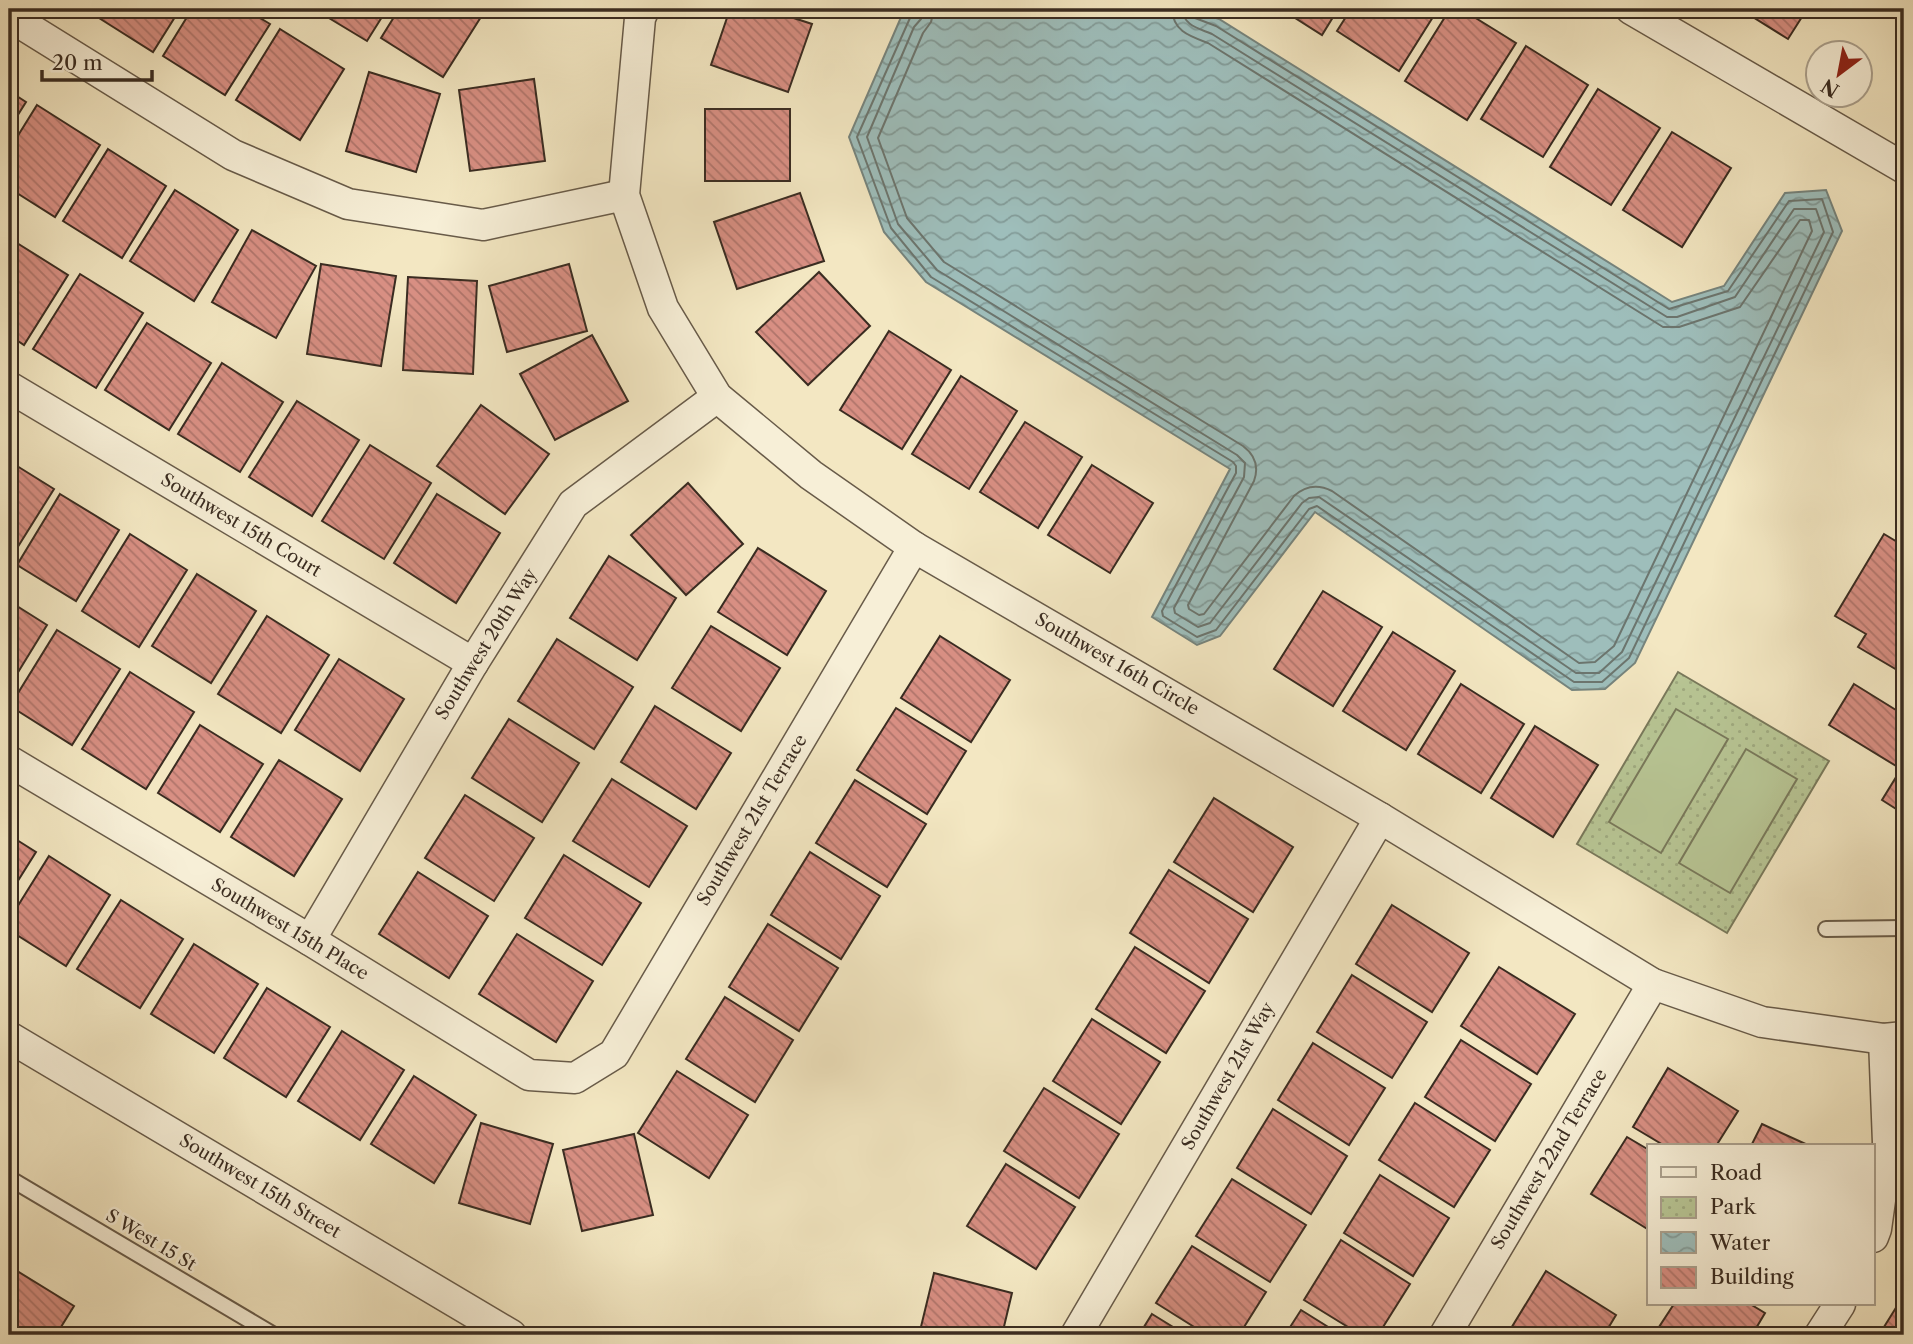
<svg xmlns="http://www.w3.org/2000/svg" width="1913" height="1344" font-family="'Libre Caslon Text',serif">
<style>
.park{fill:url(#park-dots);stroke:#79795b;stroke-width:2}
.pitch{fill:#b8c695;stroke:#79795b;stroke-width:2}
.water{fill:url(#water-waves);stroke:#76847d;stroke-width:2}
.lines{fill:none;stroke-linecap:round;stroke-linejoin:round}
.shore{stroke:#6c756e;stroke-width:2}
.building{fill:url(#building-back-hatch);stroke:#3a2c21;stroke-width:2}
.service-casing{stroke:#685b49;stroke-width:18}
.minor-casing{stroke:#685b49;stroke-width:33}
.service{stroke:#f7efd7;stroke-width:14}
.minor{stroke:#f7efd7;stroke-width:30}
.labels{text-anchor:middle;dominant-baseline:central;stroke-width:5;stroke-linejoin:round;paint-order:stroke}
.street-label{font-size:18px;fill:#3a2c21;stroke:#f7efd7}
</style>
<defs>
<pattern id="park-dots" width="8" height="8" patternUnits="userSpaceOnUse" patternTransform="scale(1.75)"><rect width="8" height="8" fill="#b8c695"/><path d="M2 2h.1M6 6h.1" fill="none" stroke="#9faa80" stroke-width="1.8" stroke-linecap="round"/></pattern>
<pattern id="water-waves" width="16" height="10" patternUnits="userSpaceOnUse" patternTransform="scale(1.75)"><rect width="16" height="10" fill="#9ebebb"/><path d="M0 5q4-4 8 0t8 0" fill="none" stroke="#829b98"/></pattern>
<pattern id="building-back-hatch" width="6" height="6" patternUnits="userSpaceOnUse" patternTransform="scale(1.75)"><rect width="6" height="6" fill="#d88f83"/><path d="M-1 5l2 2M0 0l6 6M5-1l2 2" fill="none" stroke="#b0756b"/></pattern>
</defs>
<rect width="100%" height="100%" fill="#f3e7c2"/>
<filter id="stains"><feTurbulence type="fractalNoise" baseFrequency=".00286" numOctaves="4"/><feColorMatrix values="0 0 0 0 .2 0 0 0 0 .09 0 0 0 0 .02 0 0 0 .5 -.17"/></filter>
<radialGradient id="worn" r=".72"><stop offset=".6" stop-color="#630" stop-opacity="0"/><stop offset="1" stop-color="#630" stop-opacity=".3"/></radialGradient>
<path class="park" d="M1678 672 1829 761 1727 933 1577 844Z"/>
<g class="pitch">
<path d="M1676 709 1728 739 1661 853 1609 822Z"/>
<path d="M1746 749 1797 779 1730 893 1679 863Z"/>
</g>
<path class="water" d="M912 9H1190L1219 19 1672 302 1724 286 1785 193 1826 190 1842 231 1635 663 1605 689 1572 690 1315 512 1220 636 1197 645 1152 617 1230 469 926 282 884 232 849 137 902 15Z"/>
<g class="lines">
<g class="shore">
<path d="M914 9 857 137 891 228 931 277 1233 462 1236 466V473L1162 611 1163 616 1197 637 1216 630 1309 509 1317 506 1574 682H1602L1629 658 1833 232 1822 199 1789 201 1728 291 1669 309 1216 26 1195 18 1191 9"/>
<path d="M923 9 921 19 914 27 867 137 898 224 937 270 1237 455 1245 463 1244 477 1174 608 1175 613 1198 627 1210 623 1302 503 1309 498 1319 497 1576 673H1599L1622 652 1824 232 1816 209H1794L1735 297 1677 317H1667L1212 34C1198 28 1184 26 1182 9"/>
<path d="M934 9 931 22 923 33 878 138 907 218 944 262 1243 446C1255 455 1259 467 1254 481L1188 605 1189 609 1199 615 1204 614 1294 496C1306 485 1318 484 1332 491L1579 663 1595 662 1614 646 1812 231 1809 220H1800L1740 307 1679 327H1663L1208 43C1189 36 1173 31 1172 9"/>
</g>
</g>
<g class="building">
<path d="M93 9H180L153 52 91 13Z"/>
<path d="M192 9H245L270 24 225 95 163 56Z"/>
<path d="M314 9H387L367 41Z"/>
<path d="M399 9H486L443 77 381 38Z"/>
<path d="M730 9H766L812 24 788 92 711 65Z"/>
<path d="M1281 9H1338L1322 35Z"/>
<path d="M1351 9H1438L1399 71 1337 31Z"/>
<path d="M1450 9H1461L1516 43 1467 120 1405 81Z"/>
<path d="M1740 9H1807L1788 39Z"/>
<path d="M280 29 344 69 300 140 236 100Z"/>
<path d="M1526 46 1588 85 1543 157 1481 119Z"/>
<path d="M369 72 440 94 416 172 346 151Z"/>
<path d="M534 79 545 161 470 171 459 90Z"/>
<path d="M1598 89 1660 128 1611 205 1550 167Z"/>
<path d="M9 91 26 102 9 129Z"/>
<path d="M37 105 100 145 55 217 9 188V150Z"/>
<rect x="705" y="109" width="85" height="72"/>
<path d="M1672 132 1731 168 1682 247 1623 210Z"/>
<path d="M108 149 166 186 122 258 63 221Z"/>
<path d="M175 190 238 230 194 301 130 261Z"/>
<path d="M800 193 824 261 737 289 714 222Z"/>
<path d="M252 230 316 266 276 338 212 302Z"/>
<path d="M9 238 68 275 24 345 9 335Z"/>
<path d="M321 264 396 276 381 366 307 354Z"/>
<path d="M569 264 587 331 507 352 489 286Z"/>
<path d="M819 272 870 326 808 385 756 332Z"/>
<path d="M80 274 143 313 96 388 33 349Z"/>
<path d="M408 277 477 281 473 374 403 370Z"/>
<path d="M147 323 211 363 169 430 105 390Z"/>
<path d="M889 331 951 370 902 449 840 410Z"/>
<path d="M592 335 628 401 555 440 520 374Z"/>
<path d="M222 363 283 402 240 472 178 434Z"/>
<path d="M961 376 1017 411 969 489 912 454Z"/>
<path d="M297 401 359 440 312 516 249 477Z"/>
<path d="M481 405 549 454 505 514 437 466Z"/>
<path d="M1025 422 1082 457 1038 528 980 492Z"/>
<path d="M370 445 431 483 384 559 322 521Z"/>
<path d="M9 461 54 489 9 561Z"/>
<path d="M1092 465 1153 503 1110 573 1048 535Z"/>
<path d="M688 483 743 544 686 595 631 535Z"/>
<path d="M60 494 119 530 76 601 17 565Z"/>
<path d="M437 494 500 533 456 603 394 563Z"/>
<path d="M130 534 187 570 139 647 82 611Z"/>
<path d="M1884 534 1904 546V674L1858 647 1866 634 1835 616Z"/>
<path d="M758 548 826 591 787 655 718 612Z"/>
<path d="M609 556 676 598 637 660 570 618Z"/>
<path d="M197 574 256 611 211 683 152 646Z"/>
<path d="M1323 591 1382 627 1333 706 1274 669Z"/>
<path d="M9 601 47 625 9 687Z"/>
<path d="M267 616 329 655 281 733 218 694Z"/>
<path d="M711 626 780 668 741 731 672 688Z"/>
<path d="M57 630 120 669 72 745 10 706Z"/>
<path d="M1393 632 1455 671 1406 750 1343 711Z"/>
<path d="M940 636 1010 680 971 742 901 698Z"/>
<path d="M557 639 633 687 594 749 518 701Z"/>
<path d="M339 659 404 699 360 771 295 730Z"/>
<path d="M130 672 194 712 146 789 82 749Z"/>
<path d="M1461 684 1524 724 1481 793 1418 754Z"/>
<path d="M1854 684 1904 715V814L1882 800 1901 769 1829 725Z"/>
<path d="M655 706 731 753 696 809 621 762Z"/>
<path d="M896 708 966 751 927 814 857 770Z"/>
<path d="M509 719 579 763 542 822 472 778Z"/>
<path d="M200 725 263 764 220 832 158 793Z"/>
<path d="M1535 726 1598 765 1553 837 1491 798Z"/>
<path d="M279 760 342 799 294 876 231 837Z"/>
<path d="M612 779 687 826 649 887 573 841Z"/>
<path d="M855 780 926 824 887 887 816 843Z"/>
<path d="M465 795 534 838 494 901 425 858Z"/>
<path d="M1214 798 1293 847 1253 912 1174 862Z"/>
<path d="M9 835 36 852 9 895Z"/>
<path d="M810 852 880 896 841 959 771 915Z"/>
<path d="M564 855 641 903 602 965 525 918Z"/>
<path d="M49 856 110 895 66 966 9 930V920Z"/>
<path d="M1169 870 1248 919 1209 983 1130 933Z"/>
<path d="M418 872 488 916 449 978 379 934Z"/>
<path d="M121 900 183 939 140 1008 77 969Z"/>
<path d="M1392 905 1469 953 1432 1012 1356 964Z"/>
<path d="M768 924 838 968 799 1031 729 987Z"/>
<path d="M517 934 593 981 556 1042 479 994Z"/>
<path d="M194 944 258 984 214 1053 151 1014Z"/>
<path d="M1135 947 1205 991 1166 1053 1096 1009Z"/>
<path d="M1499 967 1575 1014 1537 1074 1461 1026Z"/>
<path d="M1352 975 1427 1022 1392 1078 1317 1032Z"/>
<path d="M267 988 330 1027 286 1097 224 1058Z"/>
<path d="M725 997 793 1040 755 1102 686 1059Z"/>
<path d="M1092 1019 1160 1062 1121 1124 1053 1081Z"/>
<path d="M342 1031 404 1070 360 1140 298 1101Z"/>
<path d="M1461 1040 1531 1084 1495 1141 1425 1097Z"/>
<path d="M1313 1043 1385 1088 1349 1145 1278 1100Z"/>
<path d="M1668 1068 1738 1111 1716 1146H1665L1633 1127Z"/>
<path d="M677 1071 748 1115 709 1178 638 1133Z"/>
<path d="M414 1076 476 1115 434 1183 371 1144Z"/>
<path d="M1044 1088 1119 1134 1079 1198 1004 1151Z"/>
<path d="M1415 1103 1490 1150 1454 1207 1379 1160Z"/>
<path d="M1273 1109 1347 1156 1311 1214 1237 1168Z"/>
<path d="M481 1123 553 1144 530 1224 459 1203Z"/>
<path d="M1762 1124 1810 1146H1751Z"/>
<path d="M634 1134 653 1215 582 1231 563 1150Z"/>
<path d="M1627 1137 1649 1150V1230L1591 1194Z"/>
<path d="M1006 1164 1075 1207 1036 1269 967 1226Z"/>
<path d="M1380 1175 1449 1218 1413 1276 1344 1233Z"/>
<path d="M1232 1179 1306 1225 1270 1282 1196 1236Z"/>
<path d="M1341 1240 1410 1284 1378 1335H1361L1304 1300Z"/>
<path d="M1192 1246 1266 1292 1239 1335H1207L1156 1303Z"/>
<path d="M9 1266 74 1306 56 1335H9Z"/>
<path d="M1546 1271 1616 1315 1604 1335H1518L1510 1330Z"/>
<path d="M934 1273 1012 1293 1002 1335H919Z"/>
<path d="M1902 1298 1904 1300V1335H1879Z"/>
<path d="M1674 1304H1750L1765 1313 1752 1335H1673L1659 1327Z"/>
<path d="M1301 1310 1341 1335H1285Z"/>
<path d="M1152 1314 1186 1335H1139Z"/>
</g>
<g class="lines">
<g class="service-casing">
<g id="service">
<path d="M1826 929 1904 928"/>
<path d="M9 1178 274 1335"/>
</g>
</g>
<g class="minor-casing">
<g id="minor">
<path d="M644 9 640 18 624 195 663 308 717 397 811 475 914 547 1380 818 1653 984 1762 1022 1884 1039 1904 1037"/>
<path d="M1631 9 1904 168"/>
<path d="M9 16 233 155 348 204 483 225 624 195"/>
<path d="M9 387 473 663"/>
<path d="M9 761 310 940 529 1075 575 1078 614 1054 914 547"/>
<path d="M310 940 473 663 573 504 717 397"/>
<path d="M9 1037 511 1335"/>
<path d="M1873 1237 1876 1229 1888 1143 1884 1039"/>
<path d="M1076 1335 1380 818"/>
<path d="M1445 1335 1653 984"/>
<path d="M1820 1335 1840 1304"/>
</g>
</g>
<use href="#service" class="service"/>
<use href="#minor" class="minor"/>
</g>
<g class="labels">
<g class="street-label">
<text transform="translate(241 525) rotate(31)">Southwest 15th Court</text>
<text transform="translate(486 644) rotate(-58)">Southwest 20th Way</text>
<text transform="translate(1117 664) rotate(30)">Southwest 16th Circle</text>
<text transform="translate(752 820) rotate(-59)">Southwest 21st Terrace</text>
<text transform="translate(290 929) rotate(31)">Southwest 15th Place</text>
<text transform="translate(1228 1076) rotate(-60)">Southwest 21st Way</text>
<text transform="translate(1549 1159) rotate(-59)">Southwest 22nd Terrace</text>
<text transform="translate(260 1186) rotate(31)">Southwest 15th Street</text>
<text transform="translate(151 1240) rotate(31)">S West 15 St</text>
</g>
</g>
<rect width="1913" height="1344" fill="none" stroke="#f3e7c2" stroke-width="35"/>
<rect x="10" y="10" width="1892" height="1323" fill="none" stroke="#3a2c21" stroke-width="3.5"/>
<rect x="18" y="18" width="1878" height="1309" fill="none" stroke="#3a2c21" stroke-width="2"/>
<rect x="1647" y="1144" width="228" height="161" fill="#f7efd7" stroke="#aba18e" stroke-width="2"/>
<rect x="1661" y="1167" width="35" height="10" fill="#f7efd7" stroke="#aba18e" stroke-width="2"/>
<text x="1710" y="1180" font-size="21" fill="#3a2c21">Road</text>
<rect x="1661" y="1197" width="35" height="21" fill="url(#park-dots)" stroke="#aba18e" stroke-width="2"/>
<text x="1710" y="1214" font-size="21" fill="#3a2c21">Park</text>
<rect x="1661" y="1232" width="35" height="21" fill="url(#water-waves)" stroke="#aba18e" stroke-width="2"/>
<text x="1710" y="1250" font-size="21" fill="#3a2c21">Water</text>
<rect x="1661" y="1267" width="35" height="21" fill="url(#building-back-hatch)" stroke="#aba18e" stroke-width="2"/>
<text x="1710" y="1284" font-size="21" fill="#3a2c21">Building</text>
<g transform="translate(1839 74) rotate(212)"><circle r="33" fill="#f7efd7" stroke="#aba18e" stroke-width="2"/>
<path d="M0-5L12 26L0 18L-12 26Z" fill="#8f2418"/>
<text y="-10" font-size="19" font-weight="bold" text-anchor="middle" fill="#3a2c21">N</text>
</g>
<path d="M42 70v10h110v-10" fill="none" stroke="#3a2c21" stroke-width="3.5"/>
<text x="52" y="70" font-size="21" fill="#3a2c21" stroke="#f7efd7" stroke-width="5" paint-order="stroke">20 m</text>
<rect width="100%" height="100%" filter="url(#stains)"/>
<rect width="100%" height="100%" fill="url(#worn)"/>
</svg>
